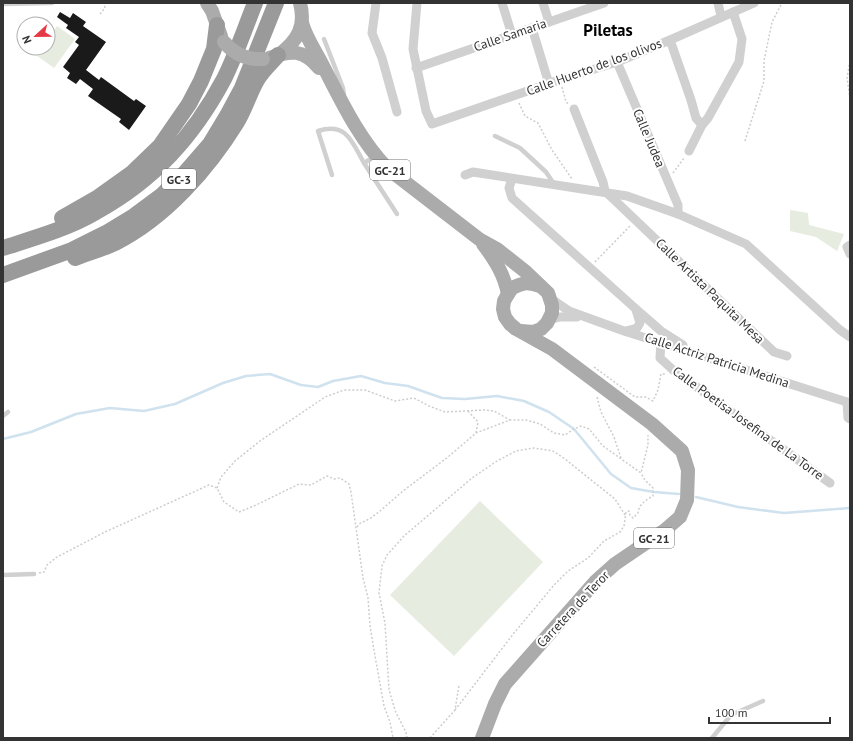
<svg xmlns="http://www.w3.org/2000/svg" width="853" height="741" font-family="'PT Sans',sans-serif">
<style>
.green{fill:#e6ecdf}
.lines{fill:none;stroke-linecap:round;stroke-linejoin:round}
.stream{stroke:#cfe2ee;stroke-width:2.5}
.building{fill:#1a1a1a}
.path{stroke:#cdcdcd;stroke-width:1.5;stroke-dasharray:2 2;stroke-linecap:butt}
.lane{stroke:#d0d0d0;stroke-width:4.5}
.street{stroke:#d0d0d0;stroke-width:9}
.primary{stroke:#ababab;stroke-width:14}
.highway{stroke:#9a9a9a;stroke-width:16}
.primary-bridge{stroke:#ababab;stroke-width:14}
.labels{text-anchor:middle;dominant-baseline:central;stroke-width:4;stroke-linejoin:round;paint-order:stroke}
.shield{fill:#fff;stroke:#707070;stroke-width:1}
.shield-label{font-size:12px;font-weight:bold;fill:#333}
.street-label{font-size:13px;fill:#333;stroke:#fff}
.district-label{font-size:17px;font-weight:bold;fill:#000;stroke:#fff}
</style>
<rect width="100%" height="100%" fill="#fff"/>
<g class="green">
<path d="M57 26 75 39 54 68 26 48H48V37H49Z"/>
<path d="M790 210 808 213 809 225 844 234 837 251 816 237 790 231Z"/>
<path d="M480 501 543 562 454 656 390 595Z"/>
</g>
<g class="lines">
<g class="stream">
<path d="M3 439 31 432 76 414 110 408 144 411 175 404 223 383 246 376 270 374 301 385 318 387 333 381 361 376 385 383 408 386 442 398 465 399 497 396 524 401 549 412 574 429 611 474 631 488 654 492 679 494"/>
<path d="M696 497 738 507 784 513 850 508"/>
</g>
</g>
<path class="building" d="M60 12 70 18 73 13 86 22 83 26 106 42 86 70 99 80 101 77 134 101 136 99 146 106 129 130 119 122 121 119 88 96 93 89 80 79 76 84 67 78 70 73 63 67 79 45 75 42 79 37 66 28 68 25 57 17Z"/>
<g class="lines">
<g class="path">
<path d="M100 14 105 8 104 3"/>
<path d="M850 61 847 78 850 98"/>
<path d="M562 87 566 102 569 104"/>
<path d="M519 103 525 116 538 123 552 150 572 179"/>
<path d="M745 141 764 81V61L772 22 782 3"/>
<path d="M673 173 684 158"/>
<path d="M595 262 630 226"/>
<path d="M594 367 635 397H646L653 401 658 390 661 374H665"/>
<path d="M597 397 601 412 614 437 621 458"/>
<path d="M468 411 478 422 476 433"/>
<path d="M217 488 221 477 235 461 260 441 325 397 344 390H365L395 401 414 398 429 406 445 412 484 410 494 411 510 420"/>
<path d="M357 527 359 524 371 518 380 511 403 491 448 457 476 433 510 420H526L540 424 554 433 565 435 574 429 581 426 589 429 603 446 641 473 648 445V435"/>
<path d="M39 573 44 572 47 565 57 557 105 532 209 485 217 488 224 502 239 512 254 506 299 484 311 485 327 476 334 479 340 478 349 484 351 492 363 578 368 598 370 626 375 656 384 706 390 722 393 738"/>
<path d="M455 710 514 633 555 584 568 571 588 558 604 541 620 532 624 526 626 512 629 511 630 515 633 518 638 513C639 504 646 500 653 496V488L645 480 641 473"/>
<path d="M407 738 406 732 396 713 389 690 385 623 379 593 382 566 387 555 404 536 472 478 497 461 516 451 534 448 553 451 565 459 615 499 625 515"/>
<path d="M430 738 455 710 459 685"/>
</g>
<g class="lane">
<path d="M3 4 52 3"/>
<path d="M324 39 343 88 344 95"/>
<path d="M495 136 520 148 546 172 554 184"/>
<path d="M364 163 397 214"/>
<path d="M332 175 318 131C347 122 352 142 364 163L374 157"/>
<path d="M3 416 8 412"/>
<path d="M3 575 34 574"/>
<path d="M712 738 731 715 763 701"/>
</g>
<g class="street">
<path d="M376 3 372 33 382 58 397 112"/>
<path d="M417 3 413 49 426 111 432 124 559 80 617 62 670 40 754 3"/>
<path d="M502 3 512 35"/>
<path d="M543 3 549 22"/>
<path d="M718 3 721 16"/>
<path d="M532 28 549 84"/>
<path d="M670 40 691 100 696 118 702 125"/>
<path d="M617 62 678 205V214"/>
<path d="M416 68 604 3"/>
<path d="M574 109 603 182 605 191 774 352 787 356"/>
<path d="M689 151 702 125 708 118 739 62 742 39 733 12"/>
<path d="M465 175 473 172 627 196 678 214 746 244 840 330 850 337"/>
<path d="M512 179 509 188 512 198 636 309 661 331 683 345"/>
<path d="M850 245 847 247 850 254"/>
<path d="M550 298 569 311 624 331 850 403"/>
<path d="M549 320 560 317H577"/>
<path d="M626 331 637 328 640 323 636 310"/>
<path d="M661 342 660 358 673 370 830 483"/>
<path d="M847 402 848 418 850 419"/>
</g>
<g class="primary">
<path d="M207 3 212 11 221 36"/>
<path d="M302 23C306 37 314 49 321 62 340 98 358 138 387 168L479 239 497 249 526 272 548 293 552 305V313L547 323 541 329 533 332 521 331"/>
<path d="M280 54C298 40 306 26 300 3"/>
<path d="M269 58C291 50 303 49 319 68"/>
<path d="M483 244C495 260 504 274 508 294"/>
<path d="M482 738 495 704 505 684 596 581 615 564 665 530 680 517 687 500 688 470 682 451 652 424 552 349 516 329 510 324 505 317 503 309 504 301 508 294 512 288 519 285 526 283 533 284 540 286"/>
</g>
<g class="highway">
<path d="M62 218 97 198 132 173 160 146 189 104 201 81 214 49 217 25"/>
<path d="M3 248C34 238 67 229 96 212 154 180 193 137 224 79 236 55 245 28 255 3"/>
<path d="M75 258C88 253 102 249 115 243 165 218 208 169 237 122 245 109 249 94 257 80 262 71 271 63 278 55"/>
<path d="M3 275 72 250 106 233 134 216 161 196 184 174 210 144 228 114 242 88 276 3"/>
</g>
<path class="primary-bridge" d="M224 42C234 54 247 60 263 59"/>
</g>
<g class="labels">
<g class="shield">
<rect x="370" y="160" width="40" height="20" rx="3"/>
<rect x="162" y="169" width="34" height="20" rx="3"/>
<rect x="634" y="528" width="40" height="20" rx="3"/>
</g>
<g class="shield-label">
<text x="390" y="170">GC-21</text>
<text x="179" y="179">GC-3</text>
<text x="654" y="538">GC-21</text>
</g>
<g class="street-label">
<text transform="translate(510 35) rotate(-19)">Calle Samaria</text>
<text transform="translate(594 67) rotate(-20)">Calle Huerto de los olivos</text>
<text transform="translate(649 138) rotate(67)">Calle Judea</text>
<text transform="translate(710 291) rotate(44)">Calle Artista Paquita Mesa</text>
<text transform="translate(717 360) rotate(18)">Calle Actriz Patricia Medina</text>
<text transform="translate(748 423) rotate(36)">Calle Poetisa Josefina de La Torre</text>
<text transform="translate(573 609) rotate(-47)">Carretera de Teror</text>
</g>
<g class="district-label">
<text x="608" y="30">Piletas</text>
</g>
</g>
<rect width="853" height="741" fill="none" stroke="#333333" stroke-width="8"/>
<g transform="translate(36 36) rotate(248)"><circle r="19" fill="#ffffff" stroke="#adadad"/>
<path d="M0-3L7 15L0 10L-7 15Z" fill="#e63946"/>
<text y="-6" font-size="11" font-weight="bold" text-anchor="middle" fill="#333333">N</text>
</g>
<path d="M709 717v6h121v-6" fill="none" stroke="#333333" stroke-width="2"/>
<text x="715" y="717" font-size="12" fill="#333333" stroke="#ffffff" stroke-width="3" paint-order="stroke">100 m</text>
</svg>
